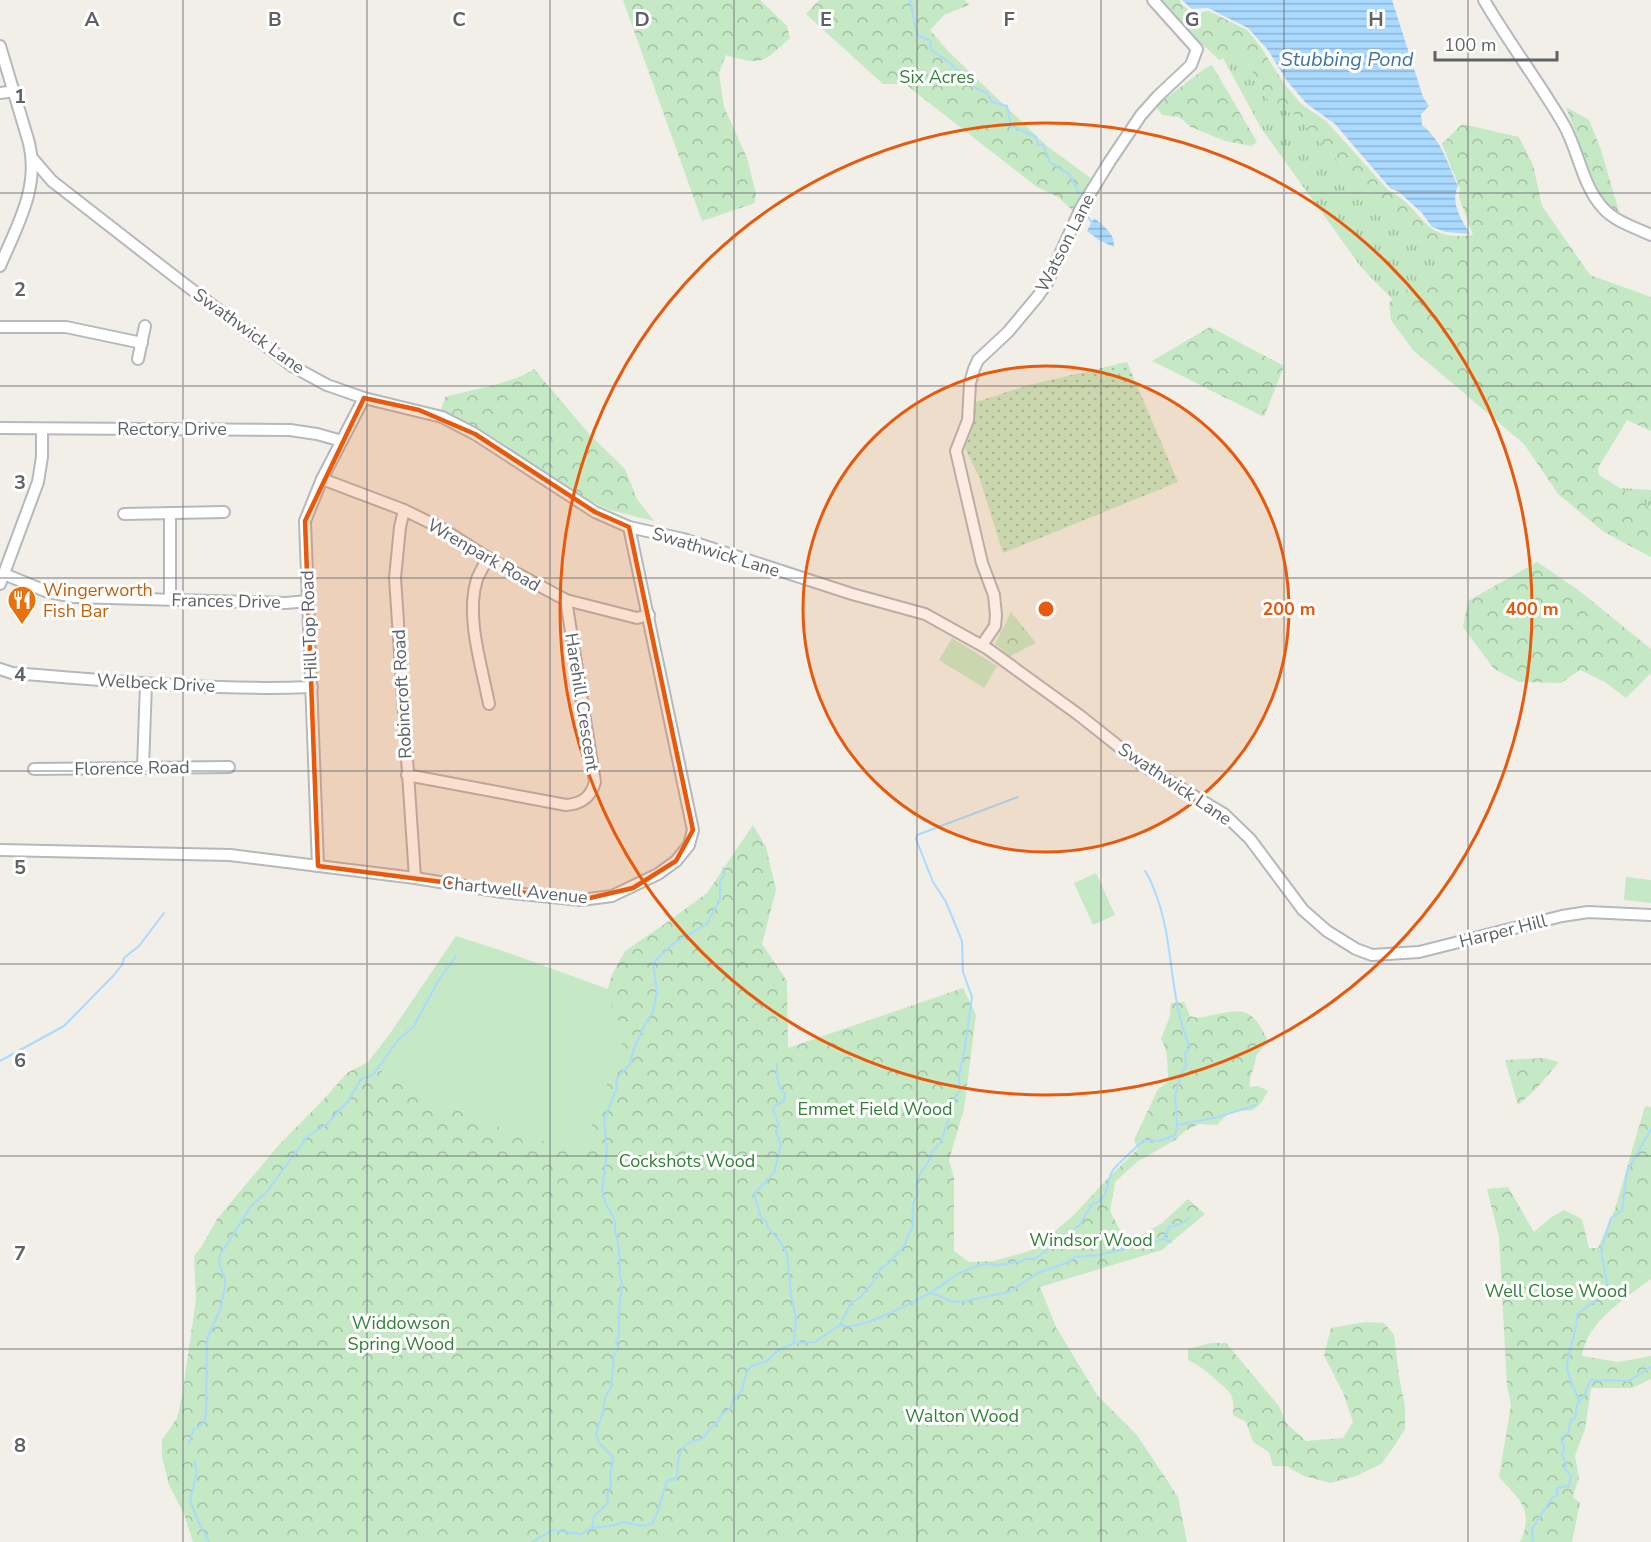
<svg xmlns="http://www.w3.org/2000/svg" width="1651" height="1542" font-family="'Nunito Sans',sans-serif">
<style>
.grass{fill:url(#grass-tufts)}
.forest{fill:url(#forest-crowns)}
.park{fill:#c5e8c5}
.garden{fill:url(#garden-dots)}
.water{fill:url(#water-rules)}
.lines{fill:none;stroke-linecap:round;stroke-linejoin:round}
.stream{stroke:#aadaff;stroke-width:2}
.minor-casing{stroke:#b5b8bc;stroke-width:14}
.minor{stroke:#fff;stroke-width:10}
.marked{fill:#e8590c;fill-opacity:0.2;stroke:#e8590c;stroke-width:4.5;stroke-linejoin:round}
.grid{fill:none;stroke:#5f6368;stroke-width:1.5;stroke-opacity:0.55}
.ring{fill:none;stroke:#e8590c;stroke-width:3}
.labels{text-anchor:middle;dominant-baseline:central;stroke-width:6;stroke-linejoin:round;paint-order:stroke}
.park-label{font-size:18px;fill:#348238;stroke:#fff}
.street-label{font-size:18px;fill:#5f6368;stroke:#fff}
.food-label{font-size:18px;fill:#c56008;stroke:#fff;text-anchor:start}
.water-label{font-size:20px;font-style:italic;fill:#4174aa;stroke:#fff}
.grid-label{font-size:20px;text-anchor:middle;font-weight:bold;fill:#5f6368;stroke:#fff;stroke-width:6;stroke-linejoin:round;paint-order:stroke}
.centre{fill:#e8590c;stroke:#fff;stroke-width:3}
.ring-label{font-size:18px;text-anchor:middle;font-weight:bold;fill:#e8590c;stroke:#fff;stroke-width:6;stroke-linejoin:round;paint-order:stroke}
</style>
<defs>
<pattern id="grass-tufts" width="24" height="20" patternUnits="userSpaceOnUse" patternTransform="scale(1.5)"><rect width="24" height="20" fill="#c5e8c5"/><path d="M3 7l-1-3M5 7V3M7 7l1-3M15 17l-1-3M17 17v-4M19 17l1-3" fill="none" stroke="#a3c0a4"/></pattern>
<pattern id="forest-crowns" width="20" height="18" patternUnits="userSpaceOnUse" patternTransform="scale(1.5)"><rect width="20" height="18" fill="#c5e8c5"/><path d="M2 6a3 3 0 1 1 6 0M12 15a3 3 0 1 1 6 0" fill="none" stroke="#a3c0a4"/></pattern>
<pattern id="garden-dots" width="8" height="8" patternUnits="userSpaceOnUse" patternTransform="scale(1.5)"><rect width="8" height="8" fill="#c5e8c5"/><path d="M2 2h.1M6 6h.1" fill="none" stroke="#a3c0a4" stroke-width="1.8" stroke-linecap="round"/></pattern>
<pattern id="water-rules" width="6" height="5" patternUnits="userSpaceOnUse" patternTransform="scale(1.5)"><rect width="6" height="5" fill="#aadaff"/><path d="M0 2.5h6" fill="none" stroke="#8eb4d2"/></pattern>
</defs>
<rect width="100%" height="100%" fill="#f1efe8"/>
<g class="grass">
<path d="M1236 54 1243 55 1270 103 1297 116 1335 158 1413 236 1437 257 1444 272 1426 278 1392 299 1361 267 1261 128 1223 58Z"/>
<path d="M1619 488 1651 490V508Z"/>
</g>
<g class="forest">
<path d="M623 0H760L787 26 790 38C762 63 763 66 726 55L719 73 724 107 747 158 756 194 755 203 702 221Z"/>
<path d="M819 0H965L969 5 944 15 930 30 949 52 1047 146 1092 179 1074 212 1058 197 1037 187 905 84H883L806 14Z"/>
<path d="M1162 0H1180L1181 4 1193 13 1209 11 1247 30 1260 46 1283 82 1301 104 1326 121 1388 190C1427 210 1419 242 1473 235L1459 197 1460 189 1442 144 1462 124 1519 137 1533 165 1542 206 1590 275 1651 297V431L1627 420 1598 468 1599 475 1651 508V557L1604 532 1558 494 1524 444 1413 350 1391 320 1389 304 1392 299 1426 278 1444 272 1437 257 1413 236 1335 158 1297 116 1270 103 1243 55 1236 54 1219 60 1169 12Z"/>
<path d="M1212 65 1257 142 1251 146 1225 141 1191 127 1179 117 1162 115 1156 106 1204 69Z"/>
<path d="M1566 107 1589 120 1601 150 1620 215 1601 201Z"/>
<path d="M1210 327 1284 366 1264 417 1152 361Z"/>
<path d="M534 369 590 435 625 469 637 499 654 521 610 510 588 500 480 429 441 410 445 397C469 390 515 383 534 369Z"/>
<path d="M1537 562 1577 589 1651 649V673L1626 698 1605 682 1580 670 1561 683 1519 682 1494 669 1463 627 1468 601Z"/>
<path d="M1011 612 1036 643 1010 656 995 644Z"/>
<path d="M753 825 766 847 776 890 762 944 787 981 788 1048 963 988 976 1015 964 1109 949 1160 954 1178V1251L969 1262 994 1261 1033 1250 1076 1213 1108 1178 1138 1149 1134 1140 1158 1089 1169 1081C1166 1065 1170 1054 1161 1039L1170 1016 1171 1003 1184 1002 1190 1016C1197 1018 1201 1018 1208 1016 1244 1009 1251 1006 1268 1041L1256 1056C1256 1067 1248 1076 1250 1087L1258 1086 1268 1091 1261 1103 1253 1110 1229 1112 1217 1125 1199 1124 1185 1131 1175 1140 1137 1162 1115 1182 1110 1211 1119 1228 1133 1240 1162 1223 1188 1199 1205 1214 1162 1250 1040 1287 1056 1327 1097 1395 1137 1435 1178 1497 1187 1542H193L184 1514 169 1485 162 1457V1440L177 1418 182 1397 196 1299 194 1256 202 1246 217 1219 278 1146 324 1099 347 1073 368 1062 418 1096 485 1119 513 1134 625 1036 606 994 612 975 625 951 666 923 707 893Z"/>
<path d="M1544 1058 1559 1062 1536 1089 1518 1105 1505 1060Z"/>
<path d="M1645 1106 1651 1107V1279C1625 1299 1587 1321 1582 1356L1618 1362 1651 1356V1379L1632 1388H1591L1585 1429 1575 1456 1579 1477 1573 1497 1580 1503 1572 1542H1520C1535 1510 1519 1499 1499 1477L1511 1405 1507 1386 1499 1237 1487 1189 1508 1187 1534 1232 1550 1218 1564 1210 1582 1219 1589 1248H1598L1615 1209Z"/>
<path d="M1365 1322 1384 1323 1394 1335 1399 1376 1405 1407V1429L1393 1448 1381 1464 1356 1476 1331 1483 1304 1476 1286 1466H1273L1269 1452 1253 1442 1246 1422 1233 1415C1235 1393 1230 1392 1215 1379 1206 1371 1199 1365 1188 1360V1349L1211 1343H1226L1279 1406 1286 1423 1306 1441 1343 1438 1353 1422 1344 1395 1324 1355 1331 1328Z"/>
</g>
<g class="park">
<path d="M952 638 997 666 984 688 939 660Z"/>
<path d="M1096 873 1115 915 1093 925 1074 883Z"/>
<path d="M1626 877 1651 880V903L1624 900Z"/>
<path d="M456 936 506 952 608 989 606 994 625 1036 582 1151 513 1134 485 1119 418 1096 368 1062 389 1035Z"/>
</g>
<path class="garden" d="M1127 362 1178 482 1003 553 979 477 965 448 971 433 976 402 1029 385Z"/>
<g class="water">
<path d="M1182 0H1392L1423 97 1429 106 1421 114 1422 125C1444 144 1446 161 1458 186 1450 203 1461 219 1470 234L1446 232 1432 227 1422 213 1399 192 1390 188 1335 124 1307 104 1287 81 1268 50 1248 28 1208 8 1192 9Z"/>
<path d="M1094 218C1104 226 1115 234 1114 247L1099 240 1087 231Z"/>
</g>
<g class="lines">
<g class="stream">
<path d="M910 0 917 35 931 41 930 49 951 64 964 76 971 80 975 88 987 93 992 102 1007 106 1011 126 1036 137 1038 145H1043L1050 162 1070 175 1079 194"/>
<path d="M1086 209 1085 212 1092 223"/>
<path d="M0 1061 64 1026 114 975 122 965 124 958 139 946 164 913"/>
<path d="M777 1064C776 1075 777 1086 785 1094L784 1101 776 1105 773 1110 779 1125 776 1131 781 1145 774 1173 754 1194 761 1218 766 1221 768 1228 779 1240 787 1253 791 1295 796 1319 794 1343"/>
<path d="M1178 1125 1218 1117 1256 1105"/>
<path d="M1164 1239 1171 1242"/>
<path d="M932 1293 951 1301 961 1302 1009 1292 1038 1273 1069 1262 1075 1257 1099 1255 1164 1239 1169 1227 1181 1224 1189 1218"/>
<path d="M841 1325C857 1333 913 1302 930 1293 943 1285 954 1274 969 1269 975 1267 985 1263 992 1264 999 1265 993 1267 1000 1265 1008 1264 1015 1262 1023 1261L1024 1259H1035L1081 1224C1083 1216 1089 1212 1092 1204 1110 1200 1105 1183 1113 1170 1118 1163 1136 1148 1144 1140L1160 1141 1175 1135 1177 1125 1175 1096 1182 1071 1186 1067 1185 1053 1190 1047C1168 998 1175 942 1155 892 1152 885 1150 877 1145 871"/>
<path d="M1579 1402C1577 1389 1567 1380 1567 1366 1568 1349 1578 1332 1577 1314L1603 1295 1607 1284 1601 1249 1611 1218 1622 1211 1627 1172 1651 1129"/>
<path d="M189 1444 193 1430C202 1426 204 1424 206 1415L207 1339 220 1310 225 1287V1279L219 1263 220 1255 251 1206 266 1193 307 1137 327 1124 349 1100 361 1079 373 1075 398 1040 414 1026 438 981 456 956"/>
<path d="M194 1460 197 1473 190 1500 198 1521 209 1542"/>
<path d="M592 1528 594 1516 608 1503 607 1495 611 1487 610 1472 612 1468 613 1457 599 1443 596 1434 603 1412 605 1398 611 1387 614 1355 619 1348 616 1343 619 1334V1312L622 1283 620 1276 619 1248 615 1230V1221L605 1202 602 1191 607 1151 604 1120 617 1088 616 1079 630 1064 633 1051 645 1024 653 1012 657 992 653 963 674 943 707 924 720 899V882L725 874 723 868"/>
<path d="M532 1542 553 1530 581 1534 592 1528 615 1525 623 1522 642 1526 652 1524 658 1511 667 1481 677 1478C677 1458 679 1441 702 1439L711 1428 717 1423 721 1415 731 1408 732 1402 742 1390 747 1371 751 1366 767 1361 777 1351 794 1343 815 1342 840 1325 851 1303 861 1297 877 1277 880 1269 889 1263 905 1245 907 1237 912 1228 913 1204 918 1193 916 1185 921 1172 929 1161 931 1153 941 1142 956 1096 960 1090 959 1076 965 1047 972 997 963 972 962 941 946 902 933 882 916 839 917 835 1018 797"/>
<path d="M1533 1542 1532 1529 1552 1498 1557 1496V1488L1569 1486 1571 1475 1565 1470 1566 1464 1562 1454 1564 1449 1561 1438 1568 1433 1571 1419H1575L1577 1405 1584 1395 1591 1380 1629 1381 1651 1367"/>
</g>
<g class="minor-casing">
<g id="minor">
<path d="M1484 0C1509 43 1539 82 1564 125 1579 152 1582 185 1603 208 1614 221 1636 228 1651 235"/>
<path d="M0 46 29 143C40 187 17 226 0 266"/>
<path d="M0 93 15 91"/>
<path d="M33 159 52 181 174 276 292 366 327 385 364 398 442 417 475 434 595 512 629 527 683 539 852 594 925 614 988 649 1079 715 1142 765 1224 814 1250 839 1303 910 1327 931 1356 949 1372 955 1419 952 1562 916 1588 912 1651 915"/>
<path d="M0 327H66L142 343"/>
<path d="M138 359 145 326"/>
<path d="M0 428 290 430 317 434 342 441"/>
<path d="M322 479 404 510 441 528 488 558 566 600 637 618 649 615"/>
<path d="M404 510 400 527 395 578 415 878"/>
<path d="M170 513V599"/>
<path d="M124 514 224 512"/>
<path d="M488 558C484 565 480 572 477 579 465 616 482 667 489 704"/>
<path d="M4 574 48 592 74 597 286 603 308 601"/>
<path d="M0 584 38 482 42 457V429"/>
<path d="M982 645 995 626 996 615 994 595 982 563 956 451 968 420 970 383 974 369 978 360 1008 332 1038 296 1047 283 1081 208 1110 161 1141 115 1158 96 1191 65 1197 49 1153 0"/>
<path d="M0 669 12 673C112 681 212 691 312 687"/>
<path d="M143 768 146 683"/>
<path d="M34 769 229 767"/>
<path d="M407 775 566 805C582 804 591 797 595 782L566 600"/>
<path d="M0 850 230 855 415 878 502 892 581 900 612 896 658 874 676 861 689 845 693 830 629 527"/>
<path d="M318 866 305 521 322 479 364 398"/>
</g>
</g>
<use href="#minor" class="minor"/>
</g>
<path class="marked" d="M364 398 419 410 475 434 595 512 629 527 693 830 676 861 633 888 581 900 318 866 305 521Z"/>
<path class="grid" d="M183 0V1542M367 0V1542M550 0V1542M734 0V1542M917 0V1542M1101 0V1542M1284 0V1542M1468 0V1542M0 193H1651M0 386H1651M0 578H1651M0 771H1651M0 964H1651M0 1156H1651M0 1349H1651"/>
<circle cx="1046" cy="609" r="243" fill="#e8590c" fill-opacity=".12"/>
<g class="ring">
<circle cx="1046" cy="609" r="243"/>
<circle cx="1046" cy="609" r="486"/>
</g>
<defs>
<g id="restaurant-pin" transform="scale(1.5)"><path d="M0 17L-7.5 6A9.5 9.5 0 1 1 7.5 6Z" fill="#e8710a" stroke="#fff"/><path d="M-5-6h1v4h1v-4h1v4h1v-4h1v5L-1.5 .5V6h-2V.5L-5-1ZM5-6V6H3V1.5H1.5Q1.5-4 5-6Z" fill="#fff"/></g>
</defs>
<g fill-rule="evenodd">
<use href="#restaurant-pin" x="22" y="600"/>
</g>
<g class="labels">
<g class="park-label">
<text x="937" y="77">Six Acres</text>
<text x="875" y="1109">Emmet Field Wood</text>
<text x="687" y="1161">Cockshots Wood</text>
<text x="1091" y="1240">Windsor Wood</text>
<text x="1556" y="1291">Well Close Wood</text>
<text x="401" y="1323">Widdowson<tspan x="401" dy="21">Spring Wood</tspan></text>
<text x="962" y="1416">Walton Wood</text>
</g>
<g class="street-label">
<text transform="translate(1065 243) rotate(-63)">Watson Lane</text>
<text transform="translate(249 331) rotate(36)">Swathwick Lane</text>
<text x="172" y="429">Rectory Drive</text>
<text transform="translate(716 552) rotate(17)">Swathwick Lane</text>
<text transform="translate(484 555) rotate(30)">Wrenpark Road</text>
<text transform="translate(226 601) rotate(1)">Frances Drive</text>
<text transform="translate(309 625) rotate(-92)">Hill Top Road</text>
<text transform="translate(156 683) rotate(3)">Welbeck Drive</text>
<text transform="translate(402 694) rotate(-93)">Robincroft Road</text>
<text transform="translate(582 702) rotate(81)">Harehill Crescent</text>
<text transform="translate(132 768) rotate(-1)">Florence Road</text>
<text transform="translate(1175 784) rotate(34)">Swathwick Lane</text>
<text transform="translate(515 890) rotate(6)">Chartwell Avenue</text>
<text transform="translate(1503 931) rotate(-14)">Harper Hill</text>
</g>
<g class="food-label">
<text x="43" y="590">Wingerworth<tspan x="43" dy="21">Fish Bar</tspan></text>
</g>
<g class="water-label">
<text x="1347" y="59">Stubbing Pond</text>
</g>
</g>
<g class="grid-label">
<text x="92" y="26">A</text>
<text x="275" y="26">B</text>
<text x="459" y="26">C</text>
<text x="642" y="26">D</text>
<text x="826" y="26">E</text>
<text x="1009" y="26">F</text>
<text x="1192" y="26">G</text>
<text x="1376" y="26">H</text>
<text x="20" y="103">1</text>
<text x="20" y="296">2</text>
<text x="20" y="489">3</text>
<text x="20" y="681">4</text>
<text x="20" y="874">5</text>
<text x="20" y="1067">6</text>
<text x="20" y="1260">7</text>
<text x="20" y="1452">8</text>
</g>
<circle cx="1046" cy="609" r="9" class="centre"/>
<g class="ring-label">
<text x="1289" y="615">200 m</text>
<text x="1532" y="615">400 m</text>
</g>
<path d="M1435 51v9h122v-9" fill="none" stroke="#5f6368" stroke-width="3"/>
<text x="1444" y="51" font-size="18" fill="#5f6368" stroke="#ffffff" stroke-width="4.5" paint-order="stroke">100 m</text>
</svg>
